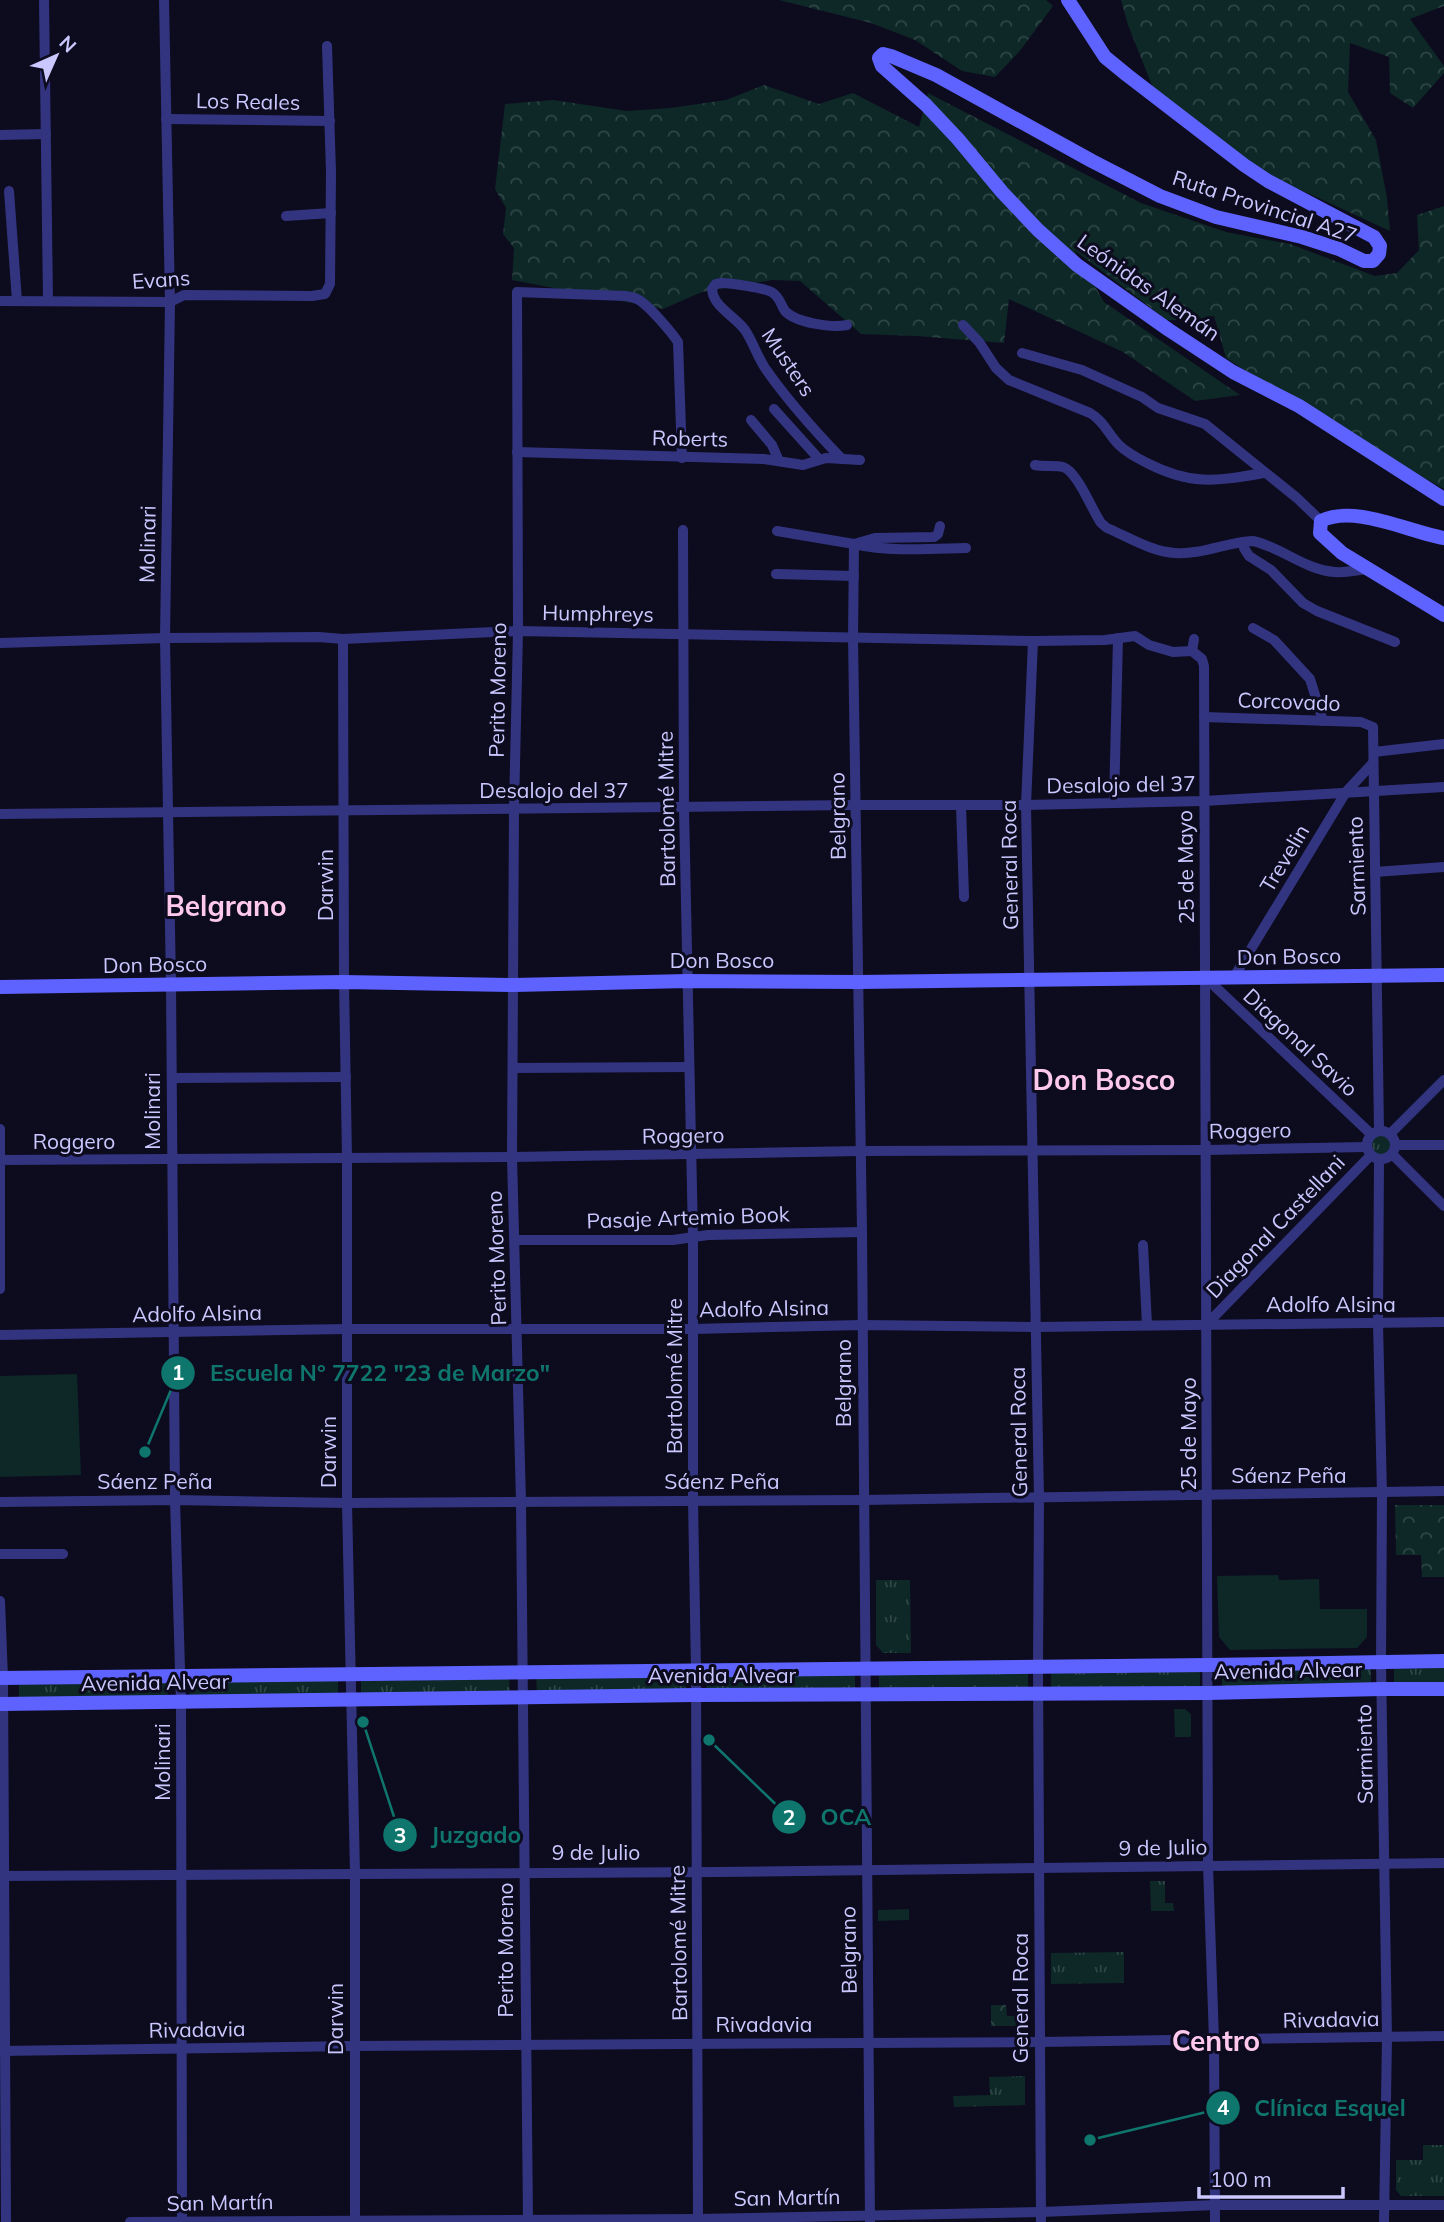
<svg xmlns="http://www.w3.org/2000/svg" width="1444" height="2222" font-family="Mulish,sans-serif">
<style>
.grass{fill:url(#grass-tufts)}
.forest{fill:url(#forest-crowns)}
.garden{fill:#0d2826}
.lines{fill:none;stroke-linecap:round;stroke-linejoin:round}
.street{stroke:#333480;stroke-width:10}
.secondary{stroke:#5e63ff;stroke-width:14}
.labels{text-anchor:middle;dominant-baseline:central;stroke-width:6;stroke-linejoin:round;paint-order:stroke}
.street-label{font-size:21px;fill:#cbc7ff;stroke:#0d0b1e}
.district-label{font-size:28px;font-weight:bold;fill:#ffc9ee;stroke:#0d0b1e}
.leader{fill:none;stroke:#0f766e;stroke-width:2.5}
.callout-dot{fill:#0f766e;stroke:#0d0b1e;stroke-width:2.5}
.mark-label{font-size:21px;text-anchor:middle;font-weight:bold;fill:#fff}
.callout-label{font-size:23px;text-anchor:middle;font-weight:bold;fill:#0f766e;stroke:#0d0b1e;stroke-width:6;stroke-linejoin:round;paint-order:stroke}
</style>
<defs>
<pattern id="grass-tufts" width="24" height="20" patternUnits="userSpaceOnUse" patternTransform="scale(1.75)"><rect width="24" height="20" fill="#0d2826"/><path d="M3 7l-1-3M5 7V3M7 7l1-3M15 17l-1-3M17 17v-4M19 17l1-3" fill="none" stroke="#2f4647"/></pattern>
<pattern id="forest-crowns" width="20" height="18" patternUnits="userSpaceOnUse" patternTransform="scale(1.75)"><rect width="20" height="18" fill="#0d2826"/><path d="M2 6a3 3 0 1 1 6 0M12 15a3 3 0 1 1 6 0" fill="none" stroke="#2f4647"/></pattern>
</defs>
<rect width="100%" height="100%" fill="#0d0b1e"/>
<g class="grass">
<circle cx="1381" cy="1145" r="10"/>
<path d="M876 1580H910L911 1653H883L876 1645Z"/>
<path d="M1444 1668V1684L1394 1685V1669Z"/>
<path d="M1371 1669V1685L1222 1687V1670Z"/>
<path d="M1200 1670V1687L1051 1689V1672Z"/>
<path d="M1028 1672V1689L879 1690V1674Z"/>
<path d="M855 1674V1691L707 1692 706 1676Z"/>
<path d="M685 1675 686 1692 537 1694 536 1677Z"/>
<path d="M509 1677 510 1694 361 1696V1679Z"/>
<path d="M338 1680V1697L190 1699 189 1682Z"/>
<path d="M167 1681 168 1697 19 1699V1683Z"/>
<path d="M1150 1881H1165V1903H1173L1174 1911H1151Z"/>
<path d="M1124 1952V1983L1051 1984V1953Z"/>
<path d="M1025 2076V2105L954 2107 953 2096 990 2095 989 2077Z"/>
<path d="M1423 2145H1444V2196H1401L1396 2190V2160H1423Z"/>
</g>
<g class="forest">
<path d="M779 0H1046L1053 6 1019 52 995 77 962 71 915 40 871 23Z"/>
<path d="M1121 0H1444V6L1410 19 1444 66V73L1413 108 1390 93 1389 57 1350 43 1348 92 1376 140 1387 198 1390 231 1264 173 1153 88 1128 25Z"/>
<path d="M764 85 819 104 853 93 919 127 928 93 1141 203 1226 232 1290 244 1375 276 1397 273 1419 250 1417 215 1444 206V489L1323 421 1226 358 1214 316 1192 320H1167L1074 250 1104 302 1240 395 1195 401 1123 352 1009 299 1004 343 916 336 861 334 800 281 772 280 702 292 663 309 512 280 514 248 503 234 506 208 495 189 505 104 553 100 627 111 670 108 726 100Z"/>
<path d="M1395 1505H1444V1577H1422L1421 1555H1396Z"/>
<path d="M991 2005H1006L1007 2016H1023V2023L1019 2026H991Z"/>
</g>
<g class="garden">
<path d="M77 1374 81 1475 0 1477V1376Z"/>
<path d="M1278 1575 1279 1580 1319 1579 1320 1609H1367V1637L1357 1648 1230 1650 1219 1637 1217 1576Z"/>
<path d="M1174 1709H1185L1191 1714V1737H1175Z"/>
<path d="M909 1909V1920L878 1921V1910Z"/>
</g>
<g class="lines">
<g class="street">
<path d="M44 0 48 301"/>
<path d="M164 0 170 302 165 638 171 985 175 1500 181 1703 182 2222"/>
<path d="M166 119 330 121"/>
<path d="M0 135 46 134"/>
<path d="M9 191 17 301"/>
<path d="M286 216 331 213"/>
<path d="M0 301 170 302 184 295 312 296 325 294 330 284 331 172 327 46"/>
<path d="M963 325 979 342 996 368 1009 380 1090 413C1104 421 1108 434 1119 445 1127 453 1137 458 1147 463 1192 486 1216 481 1264 473"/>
<path d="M1022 353 1082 370 1142 397 1158 408 1205 424 1297 498 1321 521"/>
<path d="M774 409 819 459"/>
<path d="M751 420 772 445 779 461"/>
<path d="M517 452 764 459 803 465 826 458 860 460"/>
<path d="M842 459C815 431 788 401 765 368 757 356 753 342 745 330 735 316 713 307 712 289 715 284 715 284 721 283 730 283 766 288 773 293 780 298 781 305 785 311 796 323 832 328 847 325"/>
<path d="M1035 465C1044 467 1056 465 1063 467 1077 471 1092 510 1101 523L1107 528C1128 537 1152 552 1175 553 1201 555 1227 542 1253 541 1281 547 1305 570 1335 572 1346 573 1358 570 1368 569"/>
<path d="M683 530 684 808 693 1237V1500L696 1671 698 2222"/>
<path d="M777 531 854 544 875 538 934 537 938 534 940 526"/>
<path d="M1243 542 1244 548 1249 556 1271 570 1303 603 1317 611 1395 642"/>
<path d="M776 574 854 576"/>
<path d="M1253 628 1274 640 1310 679 1323 721"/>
<path d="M343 639 344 982 347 1158V1503L355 1873V2222"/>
<path d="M1033 641 1026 805 1039 1498 1038 1667 1041 2222"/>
<path d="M0 643 165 638 319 637 343 639 518 631 1033 641 1105 640 1135 636 1149 645 1173 652 1192 651"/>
<path d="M1192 651 1202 659 1204 666 1208 1865 1214 2040 1215 2222"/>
<path d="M1192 651 1194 639"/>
<path d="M1204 717 1361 722 1373 727 1379 1130"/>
<path d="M1374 752 1444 744"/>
<path d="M1114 803 1118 638"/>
<path d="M961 805 964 897"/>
<path d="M0 814 857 805H1026L1204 801 1444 787"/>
<path d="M1375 872 1444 867"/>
<path d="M1234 977 1346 792 1372 764"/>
<path d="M1206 978 1371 1134"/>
<path d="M513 1068 689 1067"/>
<path d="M172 1078 346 1077"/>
<path d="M0 1129V1289"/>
<circle cx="1381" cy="1145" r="14"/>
<path d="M1390 1134 1444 1080"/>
<path d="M1395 1145H1444"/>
<path d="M1392 1154 1444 1206"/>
<path d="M1379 1159 1378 1323 1382 1494 1381 1662 1387 2038 1384 2222"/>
<path d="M0 1160 512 1157 861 1151 1206 1150 1367 1147"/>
<path d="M515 1240H673L708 1235 862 1232"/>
<path d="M1143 1245 1147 1325"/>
<path d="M1207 1324 1371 1155"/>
<path d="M0 1335 347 1329H693L862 1325 1035 1327 1444 1322"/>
<path d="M0 1502 175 1500 347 1503 863 1500 1444 1491"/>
<path d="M0 1554H63"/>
<path d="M0 1601 3 1678 6 2222"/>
<path d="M0 1876 718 1872 1444 1863"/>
<path d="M0 2051 354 2046 1040 2042 1444 2036"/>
<path d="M130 2222 698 2219 1041 2212 1215 2205H1444"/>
<path d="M528 2222 521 1502 512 1157 514 809 518 631 517 292 626 296C630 297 634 297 637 299 647 303 672 333 678 342L682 458"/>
<path d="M870 2222 862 1232 853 637 854 544C890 552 929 549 966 548"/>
</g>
<g class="secondary">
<path d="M1068 0 1105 57 1127 75 1244 165 1268 181 1374 237 1380 246 1379 254 1373 261H1364L1339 249 1302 237 1216 217 1160 196 1092 161 936 75 891 56 883 54 879 58 882 66 926 105 958 139 1002 192 1038 230 1077 265 1169 330 1233 372 1299 406 1444 499"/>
<path d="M1444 538C1409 532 1354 504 1321 521L1320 533 1342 553 1444 615"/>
<path d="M0 987 344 982 514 985 687 981 859 982 1444 975"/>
<path d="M0 1678 1209 1665 1444 1661"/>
<path d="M0 1704 695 1695 1208 1693 1382 1689H1444"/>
</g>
</g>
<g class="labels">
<g class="street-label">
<text transform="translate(248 101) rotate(1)">Los Reales</text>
<text transform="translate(1265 206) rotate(18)">Ruta Provincial A27</text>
<text transform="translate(161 279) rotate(-4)">Evans</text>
<text transform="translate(1149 287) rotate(35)">Leónidas Alemán</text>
<text transform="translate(789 362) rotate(56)">Musters</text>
<text transform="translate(690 438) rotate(1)">Roberts</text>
<text transform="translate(147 544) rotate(-89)">Molinari</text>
<text transform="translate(598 613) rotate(1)">Humphreys</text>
<text transform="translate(497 690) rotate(-89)">Perito Moreno</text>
<text transform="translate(1289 701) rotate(2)">Corcovado</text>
<text transform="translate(1121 784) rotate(-1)">Desalojo del 37</text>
<text x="554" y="790">Desalojo del 37</text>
<text transform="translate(666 809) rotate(-91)">Bartolomé Mitre</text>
<text transform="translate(837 816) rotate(-91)">Belgrano</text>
<text transform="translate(1284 858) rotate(-59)">Trevelin</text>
<text transform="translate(1009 865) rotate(-91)">General Roca</text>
<text transform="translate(1356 866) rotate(-92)">Sarmiento</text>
<text transform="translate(1185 867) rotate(-91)">25 de Mayo</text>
<text transform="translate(325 885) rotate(-90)">Darwin</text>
<text transform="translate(1289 956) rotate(-1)">Don Bosco</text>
<text x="722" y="960">Don Bosco</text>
<text transform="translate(155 964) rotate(-1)">Don Bosco</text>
<text transform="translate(1301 1042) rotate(43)">Diagonal Savio</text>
<text transform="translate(152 1111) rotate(-90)">Molinari</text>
<text transform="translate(1250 1130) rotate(-1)">Roggero</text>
<text transform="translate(683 1135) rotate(-1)">Roggero</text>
<text x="74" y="1141">Roggero</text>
<text transform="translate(688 1217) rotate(-2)">Pasaje Artemio Book</text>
<text transform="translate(1275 1226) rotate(-46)">Diagonal Castellani</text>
<text transform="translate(496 1258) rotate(-92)">Perito Moreno</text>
<text x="1331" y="1304">Adolfo Alsina</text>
<text transform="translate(764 1308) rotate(-1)">Adolfo Alsina</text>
<text transform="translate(197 1313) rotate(-1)">Adolfo Alsina</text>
<text transform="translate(674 1376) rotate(-90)">Bartolomé Mitre</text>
<text transform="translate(843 1383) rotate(-90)">Belgrano</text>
<text transform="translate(1018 1432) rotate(-91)">General Roca</text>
<text transform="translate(1188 1434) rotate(-90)">25 de Mayo</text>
<text transform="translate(328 1452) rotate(-90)">Darwin</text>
<text x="1289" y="1475">Sáenz Peña</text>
<text x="155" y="1481">Sáenz Peña</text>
<text x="722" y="1481">Sáenz Peña</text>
<text transform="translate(1288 1670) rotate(-1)">Avenida Alvear</text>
<text x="722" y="1675">Avenida Alvear</text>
<text transform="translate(155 1682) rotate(-1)">Avenida Alvear</text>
<text transform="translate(1364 1754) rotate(-91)">Sarmiento</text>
<text transform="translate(162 1762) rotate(-90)">Molinari</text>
<text transform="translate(1163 1847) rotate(-1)">9 de Julio</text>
<text x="596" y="1852">9 de Julio</text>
<text transform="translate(678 1943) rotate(-91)">Bartolomé Mitre</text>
<text transform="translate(505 1950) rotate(-90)">Perito Moreno</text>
<text transform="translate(848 1950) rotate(-91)">Belgrano</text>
<text transform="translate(1020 1998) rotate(-90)">General Roca</text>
<text transform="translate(335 2019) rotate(-90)">Darwin</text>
<text transform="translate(1331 2019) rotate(-1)">Rivadavia</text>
<text x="764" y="2024">Rivadavia</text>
<text transform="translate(197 2029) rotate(-1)">Rivadavia</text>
<text transform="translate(787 2197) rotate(-1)">San Martín</text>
<text transform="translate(220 2202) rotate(-1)">San Martín</text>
</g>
<g class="district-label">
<text x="226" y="905">Belgrano</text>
<text x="1104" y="1079">Don Bosco</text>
<text x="1216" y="2040">Centro</text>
</g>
</g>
<path class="leader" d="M145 1452L178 1373M709 1740L789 1817M363 1722L400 1835M1090 2140L1223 2108"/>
<g class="callout-dot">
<circle cx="145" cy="1452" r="7"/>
<circle cx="709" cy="1740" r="7"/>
<circle cx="363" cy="1722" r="7"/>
<circle cx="1090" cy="2140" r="7"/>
<circle cx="178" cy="1373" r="18"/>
<circle cx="789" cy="1817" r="18"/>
<circle cx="400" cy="1835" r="18"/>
<circle cx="1223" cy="2108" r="18"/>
</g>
<g class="mark-label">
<text x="178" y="1380">1</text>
<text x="789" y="1825">2</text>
<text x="400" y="1843">3</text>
<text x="1223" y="2115">4</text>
</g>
<g class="callout-label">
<text x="380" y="1381">Escuela N° 7722 "23 de Marzo"</text>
<text x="846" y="1825">OCA</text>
<text x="476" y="1843">Juzgado</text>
<text x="1330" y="2116">Clínica Esquel</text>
</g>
<g transform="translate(56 56) rotate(45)" stroke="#0d0b1e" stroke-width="5" paint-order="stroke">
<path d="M0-5L12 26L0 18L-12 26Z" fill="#cbc7ff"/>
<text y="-10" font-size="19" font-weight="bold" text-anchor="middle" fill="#cbc7ff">N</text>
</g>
<path d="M1199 2187v10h144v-10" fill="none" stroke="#cbc7ff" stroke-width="3.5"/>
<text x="1210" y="2187" font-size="21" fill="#cbc7ff" stroke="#0d0b1e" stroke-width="5" paint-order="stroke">100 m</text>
</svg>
